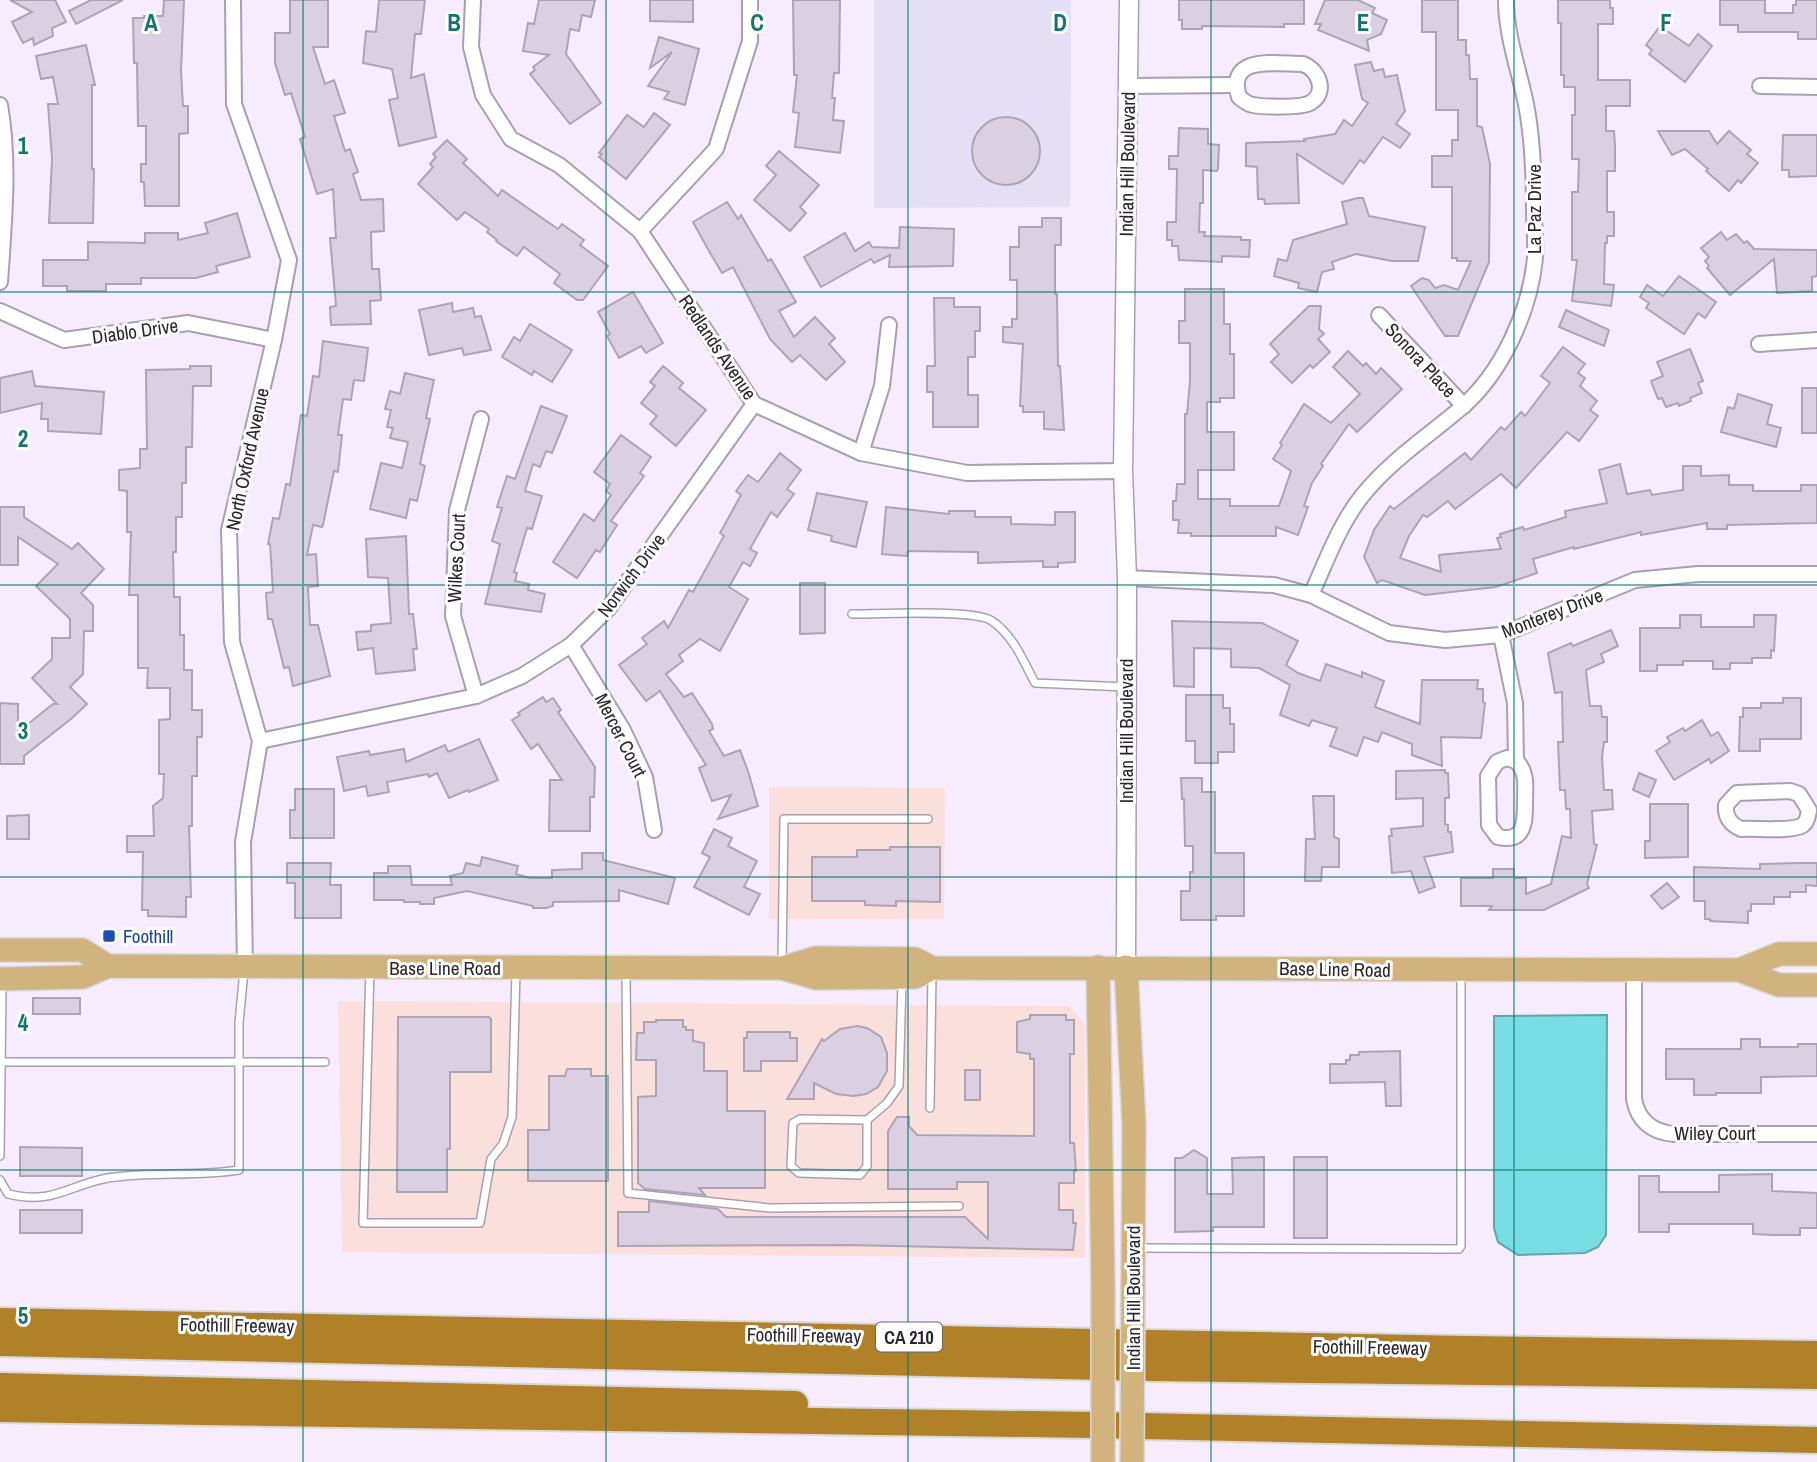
<svg xmlns="http://www.w3.org/2000/svg" width="1817" height="1462" font-family="'Archivo Narrow',sans-serif">
<style>
.commercial{fill:#fae0dd}
.industrial{fill:#e4dff5}
.water{fill:#76dee3;stroke:#5fa6ac;stroke-width:2}
.building{fill:#dad0e1;stroke:#ada4b3;stroke-width:2}
.lines{fill:none;stroke-linecap:round;stroke-linejoin:round}
.service-casing{stroke:#a9a0af;stroke-width:10}
.minor-casing{stroke:#a9a0af;stroke-width:18}
.tertiary-casing{stroke:#a9a0af;stroke-width:21}
.primary-casing{stroke:#d8d8d9;stroke-width:26}
.motorway-casing{stroke:#d8d8d9;stroke-width:30}
.service{stroke:#fff;stroke-width:7}
.minor{stroke:#fff;stroke-width:14}
.tertiary{stroke:#fff;stroke-width:18}
.primary{stroke:#d0b37d;stroke-width:23}
.motorway{stroke:#b08126;stroke-width:26}
.primary-bridge-casing{stroke:#d8d8d9;stroke-width:26;stroke-linecap:butt}
.primary-bridge{stroke:#d0b37d;stroke-width:23}
.grid{fill:none;stroke:#0f766e;stroke-width:2;stroke-opacity:0.55}
.transit-dot{fill:#1a4fb4;stroke:#fefefe;stroke-width:2.5}
.labels{text-anchor:middle;dominant-baseline:central;stroke-width:6;stroke-linejoin:round;paint-order:stroke}
.shield{fill:#fefefe;stroke:#69666a;stroke-width:2}
.shield-label{font-size:18px;font-weight:bold;fill:#29252b}
.street-label{font-size:19px;fill:#29252b;stroke:#fefefe}
.transit-label{font-size:19px;fill:#164399;stroke:#fefefe;text-anchor:start}
.grid-label{font-size:23px;text-anchor:middle;font-weight:bold;fill:#0f766e;stroke:#fefefe;stroke-width:6;stroke-linejoin:round;paint-order:stroke}
</style>
<rect width="100%" height="100%" fill="#f6ecfd"/>
<g class="commercial">
<path d="M769 787 945 788 944 919H769Z"/>
<path d="M338 1001 1070 1006 1085 1025V1258L342 1252Z"/>
</g>
<path class="industrial" d="M874 0H1071L1070 207 874 208Z"/>
<path class="water" d="M1607 1015 1606 1235 1598 1247 1585 1253 1518 1255 1498 1242 1494 1228V1016Z"/>
<g class="building">
<path d="M10 0H55L66 22 52 28 53 36 34 45 33 38 23 43 12 22 32 12Z"/>
<path d="M91 0H123L76 24 69 11Z"/>
<path d="M164 0H184L181 71 183 106H188V133L179 134V206H145L144 182H141V164H146V126H138L137 63H134L133 18H144V16H163Z"/>
<path d="M290 0H328V47H313L325 84 334 80 345 113 334 116 345 151 350 149 358 172 353 174 361 200 383 199 384 231 371 232 372 269H379L381 300 370 301 371 324 331 325 330 307 336 306 330 238H336L333 189 317 194 300 139 305 137 291 93 285 95 275 63V33H290Z"/>
<path d="M379 0H425L421 34H415L411 78 424 74 436 137 399 146 389 100 398 98 392 69 363 63 366 31 376 32Z"/>
<path d="M539 0H595L591 17 582 15 579 31 570 29 566 54 601 103 570 124 530 74 535 70 533 67 549 55 523 51 528 23 534 24Z"/>
<path d="M650 0H693V22L650 21Z"/>
<path d="M793 0H840L839 73H834L832 98H835L833 120 844 121 840 153 795 147 799 113 793 112 797 75H794Z"/>
<path d="M1179 0H1304V24H1284V27L1202 26V29H1182V20H1179Z"/>
<path d="M1325 0H1358L1375 8 1372 13 1387 20 1381 34 1367 40 1369 51 1318 30 1321 24H1315Z"/>
<path d="M1422 0H1458V40H1466V55H1469L1470 79H1477V126L1482 127 1490 164 1489 262 1458 336H1445L1411 286 1422 278 1429 280 1435 288 1444 285 1458 290 1471 261H1457V258H1452V187H1432V156H1452V140H1458V110H1436V32H1422Z"/>
<path d="M1558 0H1610V8H1613V24H1598V80H1630V106H1606V131H1614L1615 146V171H1607V212H1614V236H1607V243H1605L1604 284 1614 285 1611 306 1572 301 1577 260H1572V192H1578L1579 159H1572V115H1575V87H1564V75H1561V23H1558Z"/>
<path d="M1720 0H1765V13H1793V5H1796V0H1817V39H1798V32H1738V25H1720Z"/>
<path d="M1660 26 1689 46 1698 34 1712 46 1685 82 1649 54 1652 50 1646 45Z"/>
<path d="M659 37 699 49 685 105 664 99 669 92 648 86 672 52 650 68Z"/>
<path d="M86 45 95 85H92V169H94L93 223H49L52 159 48 104H58L53 77 41 79 36 56Z"/>
<path d="M1371 62 1374 71 1383 69 1385 77 1397 75 1405 111 1396 124 1410 134 1400 148 1383 137 1364 163 1360 160 1343 184 1297 154 1299 203 1265 204 1264 199H1258L1257 167 1246 166V143L1305 141 1304 139 1335 134 1344 120 1352 126 1368 103 1362 99 1355 65Z"/>
<path d="M654 113 670 125 626 179 599 157 602 154 599 153 627 115 644 127Z"/>
<circle cx="1006" cy="151" r="34"/>
<path d="M1179 128 1208 129V144L1219 145 1218 169 1217 171 1203 170V203H1200L1199 232H1205L1204 236 1241 237V240H1250L1249 257 1222 256V262L1179 260 1178 246H1172V240H1167V222H1176L1177 169H1169V156H1178Z"/>
<path d="M1658 131H1709L1717 144 1729 131 1751 150 1747 154 1758 163 1741 183 1738 180 1729 191 1706 171 1708 169 1685 149 1672 155Z"/>
<path d="M1783 135H1817V176L1789 177V170H1782Z"/>
<path d="M447 140 467 159 463 163 498 196 502 190 558 229 562 224 584 240 580 245 608 266 583 300H577L554 283 560 274 524 247 517 256 496 241 497 240 487 232 489 229 465 212 457 220 418 184 433 167 430 164 436 157 433 154Z"/>
<path d="M779 151 819 185 800 207 806 213 790 231 754 200 776 175 766 166Z"/>
<path d="M1358 198H1363L1369 216 1425 227 1418 261H1392L1356 254 1332 262 1334 269 1322 272 1317 292 1298 288 1299 283 1274 276 1278 259 1287 261 1293 240 1347 224 1342 202Z"/>
<path d="M727 202 738 219 741 215 768 261 771 259 796 302 779 311 794 337 815 317 835 338 829 344 845 362 826 380 800 355 792 362 770 339 733 267 722 273 709 251 693 222Z"/>
<path d="M237 213 250 257 216 266 218 272 196 278H141V284H106V291H67V286H43V260H88V242L145 243V233H178V240L208 233 205 223Z"/>
<path d="M1042 218H1061V245H1055V294H1057L1058 366H1060L1064 430 1044 429V412H1023V406H1020L1023 344 1003 342V327H1012V319H1017V280H1010V247H1019V227H1042Z"/>
<path d="M900 227 954 229 953 266 889 267 890 255 874 263 871 259 821 287 804 257 845 233 855 251 869 242 872 247 899 248Z"/>
<path d="M1721 232 1727 240 1736 234 1744 243 1747 241 1754 249 1817 250V276L1812 277V291L1777 293 1774 259 1730 295 1707 268 1709 266 1705 261 1709 257 1701 248Z"/>
<path d="M1679 276 1716 302 1705 318 1698 313 1684 334 1646 308 1649 303 1640 297 1647 285 1663 296Z"/>
<path d="M1185 289H1224V324H1230V354H1234V398H1220V402H1207V432H1234V470H1198V499H1230V506H1279L1291 471 1273 459 1282 445 1280 443 1304 404 1331 423 1360 394 1333 367 1348 351 1363 366 1366 363 1376 374 1381 368 1402 389 1357 432 1349 424 1321 464 1323 466 1312 483 1304 506 1308 507 1298 535 1276 527V536H1191V533H1178L1179 520H1173V501H1176L1177 484H1185V414H1187L1190 381V343H1179V321H1185Z"/>
<path d="M633 292 663 343 646 353 641 346 619 358 607 336 610 334 598 312Z"/>
<path d="M934 298H954V307H980V331H975V357H968V395H978V427H933V392H927V366H935Z"/>
<path d="M452 303 453 312 473 308 475 317 481 316 491 350 464 355 462 348 429 355 419 310Z"/>
<path d="M1309 306H1321L1319 329 1324 334 1318 339 1330 352 1313 368 1310 365 1292 383 1271 362 1279 354 1270 344Z"/>
<path d="M1566 310 1609 330 1604 346 1559 327Z"/>
<path d="M530 324 572 350 552 382 534 371 532 375 502 357 514 337 520 341Z"/>
<path d="M323 341 368 348 364 381 354 380 351 400 343 399 338 435H342L338 472 334 471 323 525 322 527 313 525 307 555 316 554 318 586 308 587 310 625H318L330 676 293 686 289 667 284 668 272 619H268L266 593 273 592 270 544H268L273 518 279 519 286 484 290 485 301 415 307 416 313 376 319 377Z"/>
<path d="M1563 347 1585 364 1578 373 1585 378 1580 386 1597 401 1590 410 1598 416 1579 441 1567 432 1516 488 1501 474 1455 509 1448 501 1427 517 1423 515 1409 536 1400 558 1441 572 1439 555 1501 549 1497 538 1501 537 1500 534 1523 527 1524 530 1566 517 1565 511 1607 503 1599 470 1620 464 1627 494 1650 490 1652 495 1683 490V466H1701V476L1729 475V485H1753V491H1801V485H1817V523L1727 525V529H1707V523L1641 535V532L1574 549V547L1533 559 1537 573 1496 587 1425 595 1382 580 1377 583 1364 557 1374 530 1390 506 1394 509 1465 453 1471 460 1501 427 1505 430 1521 412 1525 416 1550 383 1541 376Z"/>
<path d="M1690 349 1703 381 1698 383 1702 393 1690 398 1691 401 1679 406 1678 403 1666 407 1662 398 1658 399 1651 381 1663 376 1657 362Z"/>
<path d="M190 366H211V386H193L192 447H186V483H182V517H176V552H173L174 597H180V635H184V670H192V710H202V737H197V776H192V826H189L191 897H186V917L148 916V910H142L143 852H127V836H154L153 806 163 798 164 774H159V720L170 719V688H147L148 668H138V595H129L131 532H127V491L119 490V470L140 468V449H147L146 370 190 369Z"/>
<path d="M663 366 683 383 679 388 706 410 676 446 650 424 657 416 641 403 655 386 650 382Z"/>
<path d="M32 371 35 386 104 392 101 434 48 431V419H41L42 403 0 413V378Z"/>
<path d="M405 373 434 380 426 418 430 419 420 464 425 466 417 501 410 499 406 518 370 509 381 463 402 468 408 442 390 438 393 428 387 427 391 410 385 409 390 391 400 394Z"/>
<rect x="1802" y="388" width="15" height="45"/>
<path d="M1738 394 1772 405 1767 424 1781 428 1776 447 1721 432 1728 407 1734 409Z"/>
<path d="M541 406 567 416 552 453 546 451 540 467 533 464 525 491 542 496 532 529 527 528 514 572 517 573 515 581 529 584 528 590 545 594 541 612 485 604 500 544 492 541 502 508 497 507 507 476 515 479Z"/>
<path d="M621 435 651 457 640 473 644 476 611 521 617 525 600 552 596 550 577 578 553 562 584 514 594 521 611 495 606 491 610 484 594 472Z"/>
<path d="M780 453 801 470 787 489 794 494 777 517 771 512 750 549 757 553 750 566 743 562 729 587 748 599 720 651 700 639 679 655 683 661 666 674 684 697 692 693 712 724 713 729 709 731 724 756 740 750 748 771 758 806 718 819 731 795 712 801 699 768 706 765 660 691 646 701 619 665 647 644 642 638 664 621 668 628 689 590 693 592 724 536 720 533 741 495 736 491 748 475 758 482Z"/>
<path d="M817 493 867 502 856 547 831 541 832 536 808 530Z"/>
<path d="M0 507H24V517L72 549 78 543 104 569 81 593 93 605V631H84L83 674 70 687 87 704 71 719 24 756V764H0V703L18 704V732L53 704H57L32 678 52 659V638H70V619L36 586 58 564 18 537V565H0Z"/>
<path d="M886 507 949 514V511H975V517H1011V524L1055 525V512H1075V562L1058 563V567H1043V561L978 563V552L908 551 907 556 882 554Z"/>
<path d="M406 536 409 614H413L417 649H413L415 670 376 674 373 648 358 650 356 632 371 631V625L391 623 388 578 368 577 366 539Z"/>
<path d="M800 583H825V633L800 634Z"/>
<path d="M1680 615H1701V627H1754V615H1776L1774 651 1771 650V658H1752V663H1730V669H1713V661H1683V665H1657V671H1640V628H1680Z"/>
<path d="M1172 621 1262 623 1298 641 1286 665 1298 673 1320 681 1326 664 1362 677V672L1384 681 1375 707 1420 724 1422 680H1478L1477 689H1483V702L1485 703 1481 738 1441 737 1442 766 1412 755V744L1382 732 1378 742 1364 737 1357 756 1330 746 1337 728 1312 720 1309 726 1280 715 1290 685 1259 668 1231 667V649L1194 648V687L1174 686Z"/>
<path d="M1611 630 1618 646 1601 654 1604 662 1586 670 1590 706H1601L1602 717H1607V742H1604L1602 757 1604 790H1612L1613 809 1592 811 1594 844 1597 845 1587 884 1589 888 1544 910H1489L1492 906H1461V878H1493V869H1514V878H1526V894L1551 884 1562 836 1571 838 1570 809H1566L1565 790H1560L1558 742H1563L1562 692 1555 693 1548 653 1571 643 1573 646Z"/>
<path d="M1186 695H1223V708H1230V724H1234V752H1218V763H1195V741H1186Z"/>
<path d="M543 697 546 702 553 698 561 710 558 712 595 767 594 797H590V831H549L550 780H562L538 744 531 749 512 720 520 715 518 713Z"/>
<path d="M1783 698H1801V739H1760V751H1739L1740 717H1743V708H1761V703H1783Z"/>
<path d="M1702 720 1711 736 1718 732 1729 751 1711 763 1709 759 1674 780 1656 751 1670 742 1667 737 1683 728 1685 731Z"/>
<path d="M479 739 498 780 469 792 468 790 449 798 437 773 429 777 428 774 387 782 389 792 368 796 366 786 344 791 337 757 369 751 370 755 404 749 406 762 445 745 448 752Z"/>
<path d="M1445 770V773H1448L1449 798H1445V824L1448 825V832H1451L1453 852 1424 857 1435 887 1419 893 1411 871 1392 873 1389 836H1392L1391 829 1423 826V798L1396 799V771Z"/>
<path d="M1639 773 1656 780 1649 797 1633 790Z"/>
<path d="M1181 778H1202V792H1215V853H1244V916H1216V920H1181V891H1190V872H1193V846H1185L1184 799H1182Z"/>
<path d="M295 789H334V838H290V810H295Z"/>
<path d="M1313 796H1334V837L1339 839V867H1322L1321 881H1305L1306 839H1315Z"/>
<path d="M1650 804H1688V857L1645 858V841H1650Z"/>
<path d="M29 815V839H7V816Z"/>
<path d="M714 829 732 838 728 846 757 861 744 887 760 894 749 915 694 887 710 857 702 853Z"/>
<path d="M890 847H940V902L896 901V906L865 905V901H812V857H857V850H890Z"/>
<path d="M582 853H603V860L675 878 668 904 619 890V901L553 902V906L546 908H533V906L467 891 434 898V904H420V902H404V900H374V873H388V866H410L412 885H452L450 876 463 873 466 863 480 866 482 857 518 866 516 874 530 878H552V870L582 869Z"/>
<path d="M287 863H331L330 885H341V918H295V883H287Z"/>
<path d="M1799 863H1817V886L1806 885V892H1790V897H1774V904H1751V911H1748V923L1710 921V919H1705V901H1694V867L1760 869V864Z"/>
<path d="M1667 883 1679 897 1662 909 1651 896Z"/>
<rect x="33" y="998" width="47" height="16"/>
<path d="M1030 1015H1066V1020H1074V1054H1070V1143H1074L1076 1171H1074V1183H1059V1210H1073V1223H1076L1073 1250 848 1245 618 1246V1212H649V1201L718 1209 726 1217H965L988 1239V1182H957V1189H888V1131L897 1117H909V1126L917 1135 1034 1136V1059H1030V1054L1017 1052V1022L1030 1019Z"/>
<path d="M398 1017H489L491 1019V1072H450V1149H447V1192H397Z"/>
<path d="M656 1020H683V1027H686V1030H693V1041L704 1043V1071H727V1111H765V1188H699L705 1195 645 1189 638 1183V1097L656 1096V1060H636L637 1033H644V1022H656Z"/>
<path d="M857 1026 867 1028 881 1037 887 1053V1071L878 1087 866 1094 854 1096 836 1094 814 1083V1099H787L822 1039 824 1041 840 1029Z"/>
<path d="M747 1032H790V1038H797V1061H761V1071H744V1038H747Z"/>
<path d="M1741 1039H1760V1047H1798V1044H1817V1076L1761 1077V1093H1716V1095H1694V1079H1666V1049H1741Z"/>
<path d="M1400 1051 1401 1106H1386L1385 1082 1330 1083V1064H1346V1060H1350V1055H1359V1052Z"/>
<path d="M567 1069H591V1076H608V1181H528V1130H549V1076H565Z"/>
<rect x="965" y="1070" width="15" height="30"/>
<path d="M20 1147 82 1148V1176H20Z"/>
<path d="M1194 1150 1207 1158V1194H1233L1232 1158 1264 1157V1227H1213V1231L1175 1232V1158H1182Z"/>
<rect x="1294" y="1157" width="33" height="81"/>
<path d="M1772 1174V1191L1817 1193V1228H1800V1235H1773L1753 1234V1224H1669V1232H1639V1176H1659V1192H1719V1175Z"/>
<rect x="20" y="1210" width="62" height="23"/>
</g>
<g class="lines">
<g class="service-casing">
<g id="service">
<path d="M852 614C877 614 976 609 992 621 1013 635 1024 662 1035 683L1126 687"/>
<path d="M782 964 784 819H928"/>
<path d="M370 968 363 1223H480L491 1159 503 1144 512 1117 516 972"/>
<path d="M626 972 628 1193 770 1208 959 1206"/>
<path d="M1 1062H325"/>
<path d="M930 1108 932 973"/>
<path d="M867 1120V1166L860 1175 799 1173 791 1166 793 1123 800 1119 867 1120 887 1103 899 1086 902 982"/>
<path d="M0 1156 2 983"/>
<path d="M0 1180 8 1194C54 1205 68 1185 108 1178 152 1171 196 1177 239 1170V1023L244 970"/>
<path d="M1137 1248 1459 1249 1461 1246V971"/>
</g>
</g>
<g class="minor-casing">
<g id="minor">
<path d="M233 0 234 104 289 260 274 340 229 530 232 642 260 741 243 842 245 968"/>
<path d="M473 0 471 47 483 95 511 139 559 165 640 231 754 404 861 453 967 473 1123 471"/>
<path d="M1303 64C1319 70 1328 93 1310 103 1301 108 1264 107 1253 105 1247 104 1243 100 1239 97 1226 54 1277 64 1303 64Z"/>
<path d="M1128 86 1235 85"/>
<path d="M1760 86 1817 87"/>
<path d="M0 105C10 162 4 224 0 282"/>
<path d="M640 231 716 149 750 41V0"/>
<path d="M0 311 64 340 188 323 274 340"/>
<path d="M1379 315 1464 406"/>
<path d="M1759 344 1817 340"/>
<path d="M861 453 882 386 889 325"/>
<path d="M1127 578 1274 585 1311 595 1389 633 1445 640 1501 635 1635 580 1698 574H1817"/>
<path d="M1311 595C1326 562 1339 525 1362 496 1390 461 1427 437 1461 408 1502 373 1530 311 1535 258 1536 242 1534 226 1534 210 1534 174 1533 140 1526 104 1519 70 1506 35 1506 0"/>
<path d="M1501 635 1515 703 1516 761"/>
<path d="M571 645 623 730 645 777 654 830"/>
<path d="M476 696 453 616 457 510 481 419"/>
<path d="M260 741 476 696 522 676 571 645 608 609 754 404"/>
<path d="M1507 758 1516 761C1528 772 1525 787 1525 802 1525 822 1525 843 1498 837L1489 825 1488 776 1497 762Z"/>
<path d="M1790 791 1799 794 1809 810C1808 815 1808 821 1803 825 1792 832 1755 828 1741 829 1730 824 1725 817 1726 805L1737 793Z"/>
<path d="M1634 970V1099C1638 1121 1652 1132 1674 1134H1817"/>
</g>
</g>
<g class="tertiary-casing">
<path id="tertiary" d="M1126 967 1127 578 1123 471 1129 0"/>
</g>
<g class="primary-casing">
<g id="primary">
<path d="M0 950H82L108 966"/>
<path d="M1098 967 1103 1285"/>
<path d="M1126 967 1134 1125 1133 1287"/>
<path d="M782 968 816 978 915 977 932 968"/>
<path d="M1739 970 1779 954H1817"/>
<path d="M0 979 83 977 108 966 782 968 816 958 915 959 932 968 1739 970 1779 985H1817"/>
</g>
</g>
<g class="motorway-casing">
<g id="motorway">
<path d="M0 1321 1466 1349 1817 1354"/>
<path d="M0 1343 1151 1368 1817 1376"/>
<path d="M0 1386 795 1404"/>
<path d="M0 1409 1093 1425 1817 1440"/>
</g>
</g>
<use href="#service" class="service"/>
<use href="#minor" class="minor"/>
<use href="#tertiary" class="tertiary"/>
<use href="#primary" class="primary"/>
<use href="#motorway" class="motorway"/>
<g class="primary-bridge-casing">
<g id="primary-bridge">
<path d="M1103 1462V1285"/>
<path d="M1132 1462 1133 1287"/>
</g>
</g>
<use href="#primary-bridge" class="primary-bridge"/>
</g>
<path class="grid" d="M303 0V1462M606 0V1462M908 0V1462M1211 0V1462M1514 0V1462M0 292H1817M0 585H1817M0 877H1817M0 1170H1817"/>
<rect class="transit-dot" x="102" y="929" width="14" height="14" rx="3.5"/>
<g class="labels">
<rect class="shield" x="876" y="1322.5" width="66" height="29" rx="5"/>
<g class="shield-label">
<text x="909" y="1337">CA 210</text>
</g>
<g class="street-label">
<text transform="translate(1127 164) rotate(-89)">Indian Hill Boulevard</text>
<text transform="translate(1534 209) rotate(-90)">La Paz Drive</text>
<text transform="translate(135 331) rotate(-8)">Diablo Drive</text>
<text transform="translate(718 347) rotate(56)">Redlands Avenue</text>
<text transform="translate(1421 360) rotate(47)">Sonora Place</text>
<text transform="translate(247 459) rotate(-78)">North Oxford Avenue</text>
<text transform="translate(456 558) rotate(-87)">Wilkes Court</text>
<text transform="translate(631 575) rotate(-53)">Norwich Drive</text>
<text transform="translate(1552 613) rotate(-21)">Monterey Drive</text>
<text transform="translate(1126 731) rotate(-90)">Indian Hill Boulevard</text>
<text transform="translate(621 735) rotate(63)">Mercer Court</text>
<text x="445" y="968">Base Line Road</text>
<text transform="translate(1335 969) rotate(1)">Base Line Road</text>
<text x="1715" y="1133">Wiley Court</text>
<text transform="translate(1133 1298) rotate(-90)">Indian Hill Boulevard</text>
<text transform="translate(237 1325) rotate(1)">Foothill Freeway</text>
<text transform="translate(804 1335) rotate(1)">Foothill Freeway</text>
<text transform="translate(1370 1347) rotate(1)">Foothill Freeway</text>
</g>
<g class="transit-label">
<text x="123" y="936">Foothill</text>
</g>
</g>
<g class="grid-label">
<text x="151" y="31">A</text>
<text x="454" y="31">B</text>
<text x="757" y="31">C</text>
<text x="1060" y="31">D</text>
<text x="1363" y="31">E</text>
<text x="1666" y="31">F</text>
<text x="23" y="154">1</text>
<text x="23" y="447">2</text>
<text x="23" y="739">3</text>
<text x="23" y="1031">4</text>
<text x="23" y="1324">5</text>
</g>
</svg>
